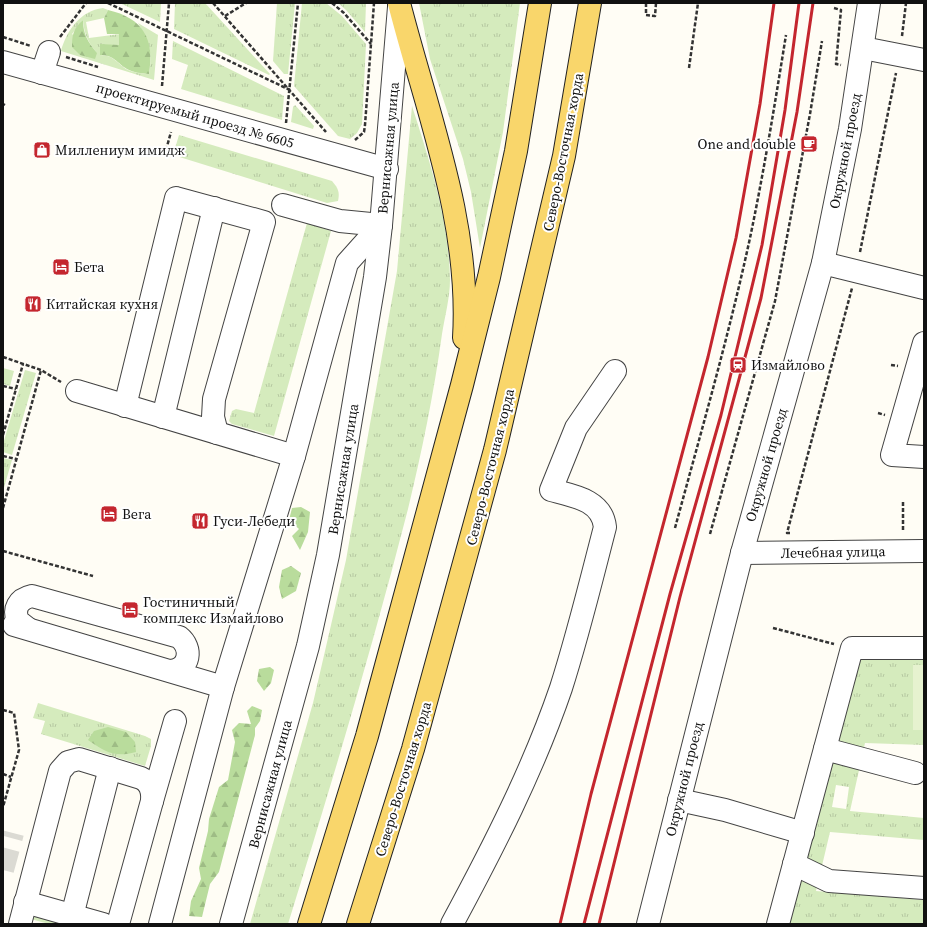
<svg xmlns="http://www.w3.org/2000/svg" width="927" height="927" font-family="'Source Serif 4',serif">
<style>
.grass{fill:url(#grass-tufts);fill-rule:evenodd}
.forest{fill:url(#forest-firs)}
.pitch{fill:#e6f2cf}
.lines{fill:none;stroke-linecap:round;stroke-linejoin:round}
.minor-tunnel{stroke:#dbdad3;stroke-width:22;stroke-dasharray:22 11;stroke-linecap:butt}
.minor-casing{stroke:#444;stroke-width:24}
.major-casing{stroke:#222;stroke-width:24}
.path{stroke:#333;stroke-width:2.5;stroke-dasharray:4 2;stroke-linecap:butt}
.minor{stroke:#fff;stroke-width:22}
.major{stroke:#f9d66b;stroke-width:22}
.rail{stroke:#c4262e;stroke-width:3}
.labels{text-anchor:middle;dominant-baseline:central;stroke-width:4;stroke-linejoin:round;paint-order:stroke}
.street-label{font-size:14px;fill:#111;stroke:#fff}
.poi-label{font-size:14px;fill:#111;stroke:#fff;text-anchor:start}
</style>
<defs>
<pattern id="grass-tufts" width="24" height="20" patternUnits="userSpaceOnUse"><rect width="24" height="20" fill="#d5ebbd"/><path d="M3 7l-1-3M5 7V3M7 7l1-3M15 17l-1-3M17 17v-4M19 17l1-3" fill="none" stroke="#b6c8a1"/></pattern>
<pattern id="forest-firs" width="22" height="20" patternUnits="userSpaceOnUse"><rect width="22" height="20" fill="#b9dc9c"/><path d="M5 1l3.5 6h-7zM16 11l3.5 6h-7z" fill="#9ebc85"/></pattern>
</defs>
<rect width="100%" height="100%" fill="#fffdf5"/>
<g class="grass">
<path d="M126 3H161L160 22 122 4Z"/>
<path d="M175 3H205L270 74 269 75 174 29Z"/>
<path d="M277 3H295L288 74H284L273 61Z"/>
<path d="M302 3H326L342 16 366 44 362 124 357 133 350 139 338 136 294 86Z"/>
<path d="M338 3H366L365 32 346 10Z"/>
<path d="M419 3H520L503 132 480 248 471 192 463 159 430 59Z"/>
<path d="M103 8 108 10 104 18 86 22 89 38 120 34 119 46 100 55C113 55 116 62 126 69 133 73 141 73 149 74 153 52 149 43 138 23L158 35 154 80 61 51C67 30 80 11 103 8ZM83 20C84 34 88 42 97 53L72 34Z"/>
<path d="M173 41 284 96 282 120 181 89 188 65 172 59Z"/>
<path d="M295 105 314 126 313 129 291 122 293 107Z"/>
<path d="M412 106C430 162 449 220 450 280 450 297 445 316 442 334 434 393 422 451 408 509 372 649 331 786 288 924H250L313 703 346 560 397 271Z"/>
<path d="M179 135 332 181C338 188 340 192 338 201L327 203 173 155Z"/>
<path d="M307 223 331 231 274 436 232 424 229 421 232 411 236 409 254 413Z"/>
<path d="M3 368 14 371 10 386 3 384Z"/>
<path d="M25 370 36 373 12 455 3 452V444Z"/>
<path d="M3 458 12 460 3 491Z"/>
<path d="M924 655V665L913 666V729L924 730V745L865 743 850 811 924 818V840L830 832 816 891 924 900V924H786L858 656ZM836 785 849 787 846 809 832 807Z"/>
<path d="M38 703 145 736 151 739V746L145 766 41 734 45 721 33 718Z"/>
<path d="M29 910 78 924H49L27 918Z"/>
</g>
<g class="forest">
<path d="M108 10C143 18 155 39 149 74 141 73 134 73 127 69 117 63 114 55 100 55V44L119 45V34H107L104 18Z"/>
<path d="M83 20C83 34 88 42 97 53L95 59 80 55 72 47C72 35 73 29 83 20Z"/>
<path d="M301 507 310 512 308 532 300 550 292 536 299 529 289 520 292 508Z"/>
<path d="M291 566 301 573 296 591 282 599 279 587 282 570Z"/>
<path d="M270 667 274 670 271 683 264 691 257 681 259 669Z"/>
<path d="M252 706 262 710 260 721 255 728V735L219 872 210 884 202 917 189 916 191 901 201 879 199 868 208 831 209 819 219 787 228 780 235 742 232 730 239 723 251 724 247 711Z"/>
<path d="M108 727 126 732 135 742 136 752C114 758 106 752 88 740L94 731Z"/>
</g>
<rect class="pitch" x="913" y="665" width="11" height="65"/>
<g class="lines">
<path class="minor-tunnel" d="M3 870 13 833"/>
<g class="minor-casing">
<g id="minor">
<path d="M863 48 924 60"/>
<path d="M3 62 387 169"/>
<path d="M42 73 49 52"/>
<path d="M283 205 340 221 381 225"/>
<path d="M823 263 924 288"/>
<path d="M924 343 892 455 924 457"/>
<path d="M77 391 294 456"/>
<path d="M125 406 176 198 264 222 214 399 213 417 217 433"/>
<path d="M163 417 214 208"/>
<path d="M742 553 924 551"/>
<path d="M14 625 223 687"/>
<path d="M27 628 18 621C13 609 18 599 32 596L179 637C193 648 190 669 171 671"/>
<path d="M825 749 915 773"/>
<path d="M679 800 725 810 803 833"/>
<path d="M152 801 175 721"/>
<path d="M794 864 829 881 924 888"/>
<path d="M25 902 103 924"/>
<path d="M72 916 110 768"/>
<path d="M20 924 60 771 68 762 79 759 141 778C150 782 153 791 152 801L118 924"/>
<path d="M160 924 223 687 294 456 347 263 381 225"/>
<path d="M231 924 308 646 328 555 375 277 381 225 399 7"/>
<path d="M452 924C493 848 533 770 561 688 578 635 591 581 605 527 602 500 574 496 551 490L576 428 615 371"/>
<path d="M648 924 742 553 823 263 850 129 869 3"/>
<path d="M778 924 852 648H924"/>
</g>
</g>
<g class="major-casing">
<g id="major">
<path d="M399 3C427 113 471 222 464 338"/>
<path d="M309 924 367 736 462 385 489 277 516 151 540 3"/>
<path d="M358 924 413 749 495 450 564 156 590 3"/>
</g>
</g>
<g class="path">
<path d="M108 3 290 90"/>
<path d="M213 3 326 132"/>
<path d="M332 3 344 13 371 44"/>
<path d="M646 3V15L655 16 656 3"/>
<path d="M834 8 841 10 836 64 841 65"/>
<path d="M225 16 246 3"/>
<path d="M902 36 906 3"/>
<path d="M3 37 31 46"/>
<path d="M60 37 86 3"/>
<path d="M66 57 98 67"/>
<path d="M689 68 698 3"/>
<path d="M162 86 169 3"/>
<path d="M3 104 5 105"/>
<path d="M286 123 298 3"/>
<path d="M355 140 364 132 365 125 374 3"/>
<path d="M166 150 171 132"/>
<path d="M860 252 896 73"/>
<path d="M3 357 41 370 61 382"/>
<path d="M891 365 898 366"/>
<path d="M3 386 16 389"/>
<path d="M878 413 885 415"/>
<path d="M3 435 23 364"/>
<path d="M3 456 16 459"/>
<path d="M903 502V532"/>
<path d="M3 508 41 370"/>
<path d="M675 528C701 432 729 335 750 238 764 171 775 103 786 35"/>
<path d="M790 533H787L852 288"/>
<path d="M710 534 775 301 810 114 822 41"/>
<path d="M3 551 93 576"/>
<path d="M773 628 834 644"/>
<path d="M3 710 14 713 19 750 3 807"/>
<path d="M3 774 11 777"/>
</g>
<use href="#minor" class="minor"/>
<use href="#major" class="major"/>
<g class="rail">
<path d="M560 924 591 794 708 357 736 238 760 104 774 3"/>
<path d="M584 924 670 594 721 415 762 245 785 110 799 3"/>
<path d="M599 924 680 597 761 298 797 112 813 3"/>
</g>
</g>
<defs>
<g id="cafe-square" transform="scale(0.9)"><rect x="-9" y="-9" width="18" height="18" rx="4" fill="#c4262e" stroke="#fff"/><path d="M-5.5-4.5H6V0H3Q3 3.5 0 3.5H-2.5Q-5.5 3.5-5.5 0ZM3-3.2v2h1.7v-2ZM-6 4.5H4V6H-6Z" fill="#fff"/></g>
<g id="shop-square" transform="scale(0.9)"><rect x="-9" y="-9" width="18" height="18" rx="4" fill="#c4262e" stroke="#fff"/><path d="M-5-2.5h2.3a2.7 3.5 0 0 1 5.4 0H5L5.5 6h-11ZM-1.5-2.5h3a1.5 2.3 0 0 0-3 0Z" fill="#fff"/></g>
<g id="hotel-square" transform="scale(0.9)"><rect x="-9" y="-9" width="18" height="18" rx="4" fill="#c4262e" stroke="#fff"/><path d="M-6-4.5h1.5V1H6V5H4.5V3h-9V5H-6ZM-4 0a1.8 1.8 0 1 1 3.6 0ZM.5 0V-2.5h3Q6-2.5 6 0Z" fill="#fff"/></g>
<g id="restaurant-square" transform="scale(0.9)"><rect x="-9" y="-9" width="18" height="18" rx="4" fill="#c4262e" stroke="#fff"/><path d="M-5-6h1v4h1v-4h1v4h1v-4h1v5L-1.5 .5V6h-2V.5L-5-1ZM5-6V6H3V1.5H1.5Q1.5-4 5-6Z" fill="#fff"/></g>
<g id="station-square" transform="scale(0.9)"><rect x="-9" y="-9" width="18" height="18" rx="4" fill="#c4262e" stroke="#fff"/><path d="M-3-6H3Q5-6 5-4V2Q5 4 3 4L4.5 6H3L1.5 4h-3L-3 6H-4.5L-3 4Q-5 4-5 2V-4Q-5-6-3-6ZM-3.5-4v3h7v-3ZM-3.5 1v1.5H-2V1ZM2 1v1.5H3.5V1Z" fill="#fff"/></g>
</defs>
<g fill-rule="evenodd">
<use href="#cafe-square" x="809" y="144"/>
<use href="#shop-square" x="42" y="150"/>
<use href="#hotel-square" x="61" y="267"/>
<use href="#restaurant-square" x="33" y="304"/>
<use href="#station-square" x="738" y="365"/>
<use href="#hotel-square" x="109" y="514"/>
<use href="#restaurant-square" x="200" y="521"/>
<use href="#hotel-square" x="130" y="610"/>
</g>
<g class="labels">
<g class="street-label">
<text transform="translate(195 115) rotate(16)">проектируемый проезд № 6605</text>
<text transform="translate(388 148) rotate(-85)">Вернисажная улица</text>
<text transform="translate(845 151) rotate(-79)">Окружной проезд</text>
<text transform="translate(563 152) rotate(-79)">Северо-Восточная хорда</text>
<text transform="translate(766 465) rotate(-74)">Окружной проезд</text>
<text transform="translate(490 467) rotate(-76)">Северо-Восточная хорда</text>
<text transform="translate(343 469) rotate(-81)">Вернисажная улица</text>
<text transform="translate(833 552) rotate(-1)">Лечебная улица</text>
<text transform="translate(403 779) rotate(-73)">Северо-Восточная хорда</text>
<text transform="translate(684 779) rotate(-76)">Окружной проезд</text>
<text transform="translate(270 784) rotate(-75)">Вернисажная улица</text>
</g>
<g class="poi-label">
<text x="796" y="144" text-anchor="end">One and double</text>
<text x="55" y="150">Миллениум имидж</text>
<text x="74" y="267">Бета</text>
<text x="46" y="304">Китайская кухня</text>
<text x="751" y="365">Измайлово</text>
<text x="122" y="514">Вега</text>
<text x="213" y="521">Гуси-Лебеди</text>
<text x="143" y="602">Гостиничный<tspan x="143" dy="16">комплекс Измайлово</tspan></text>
</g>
</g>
<rect width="927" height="927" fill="none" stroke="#111111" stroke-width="8"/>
</svg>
